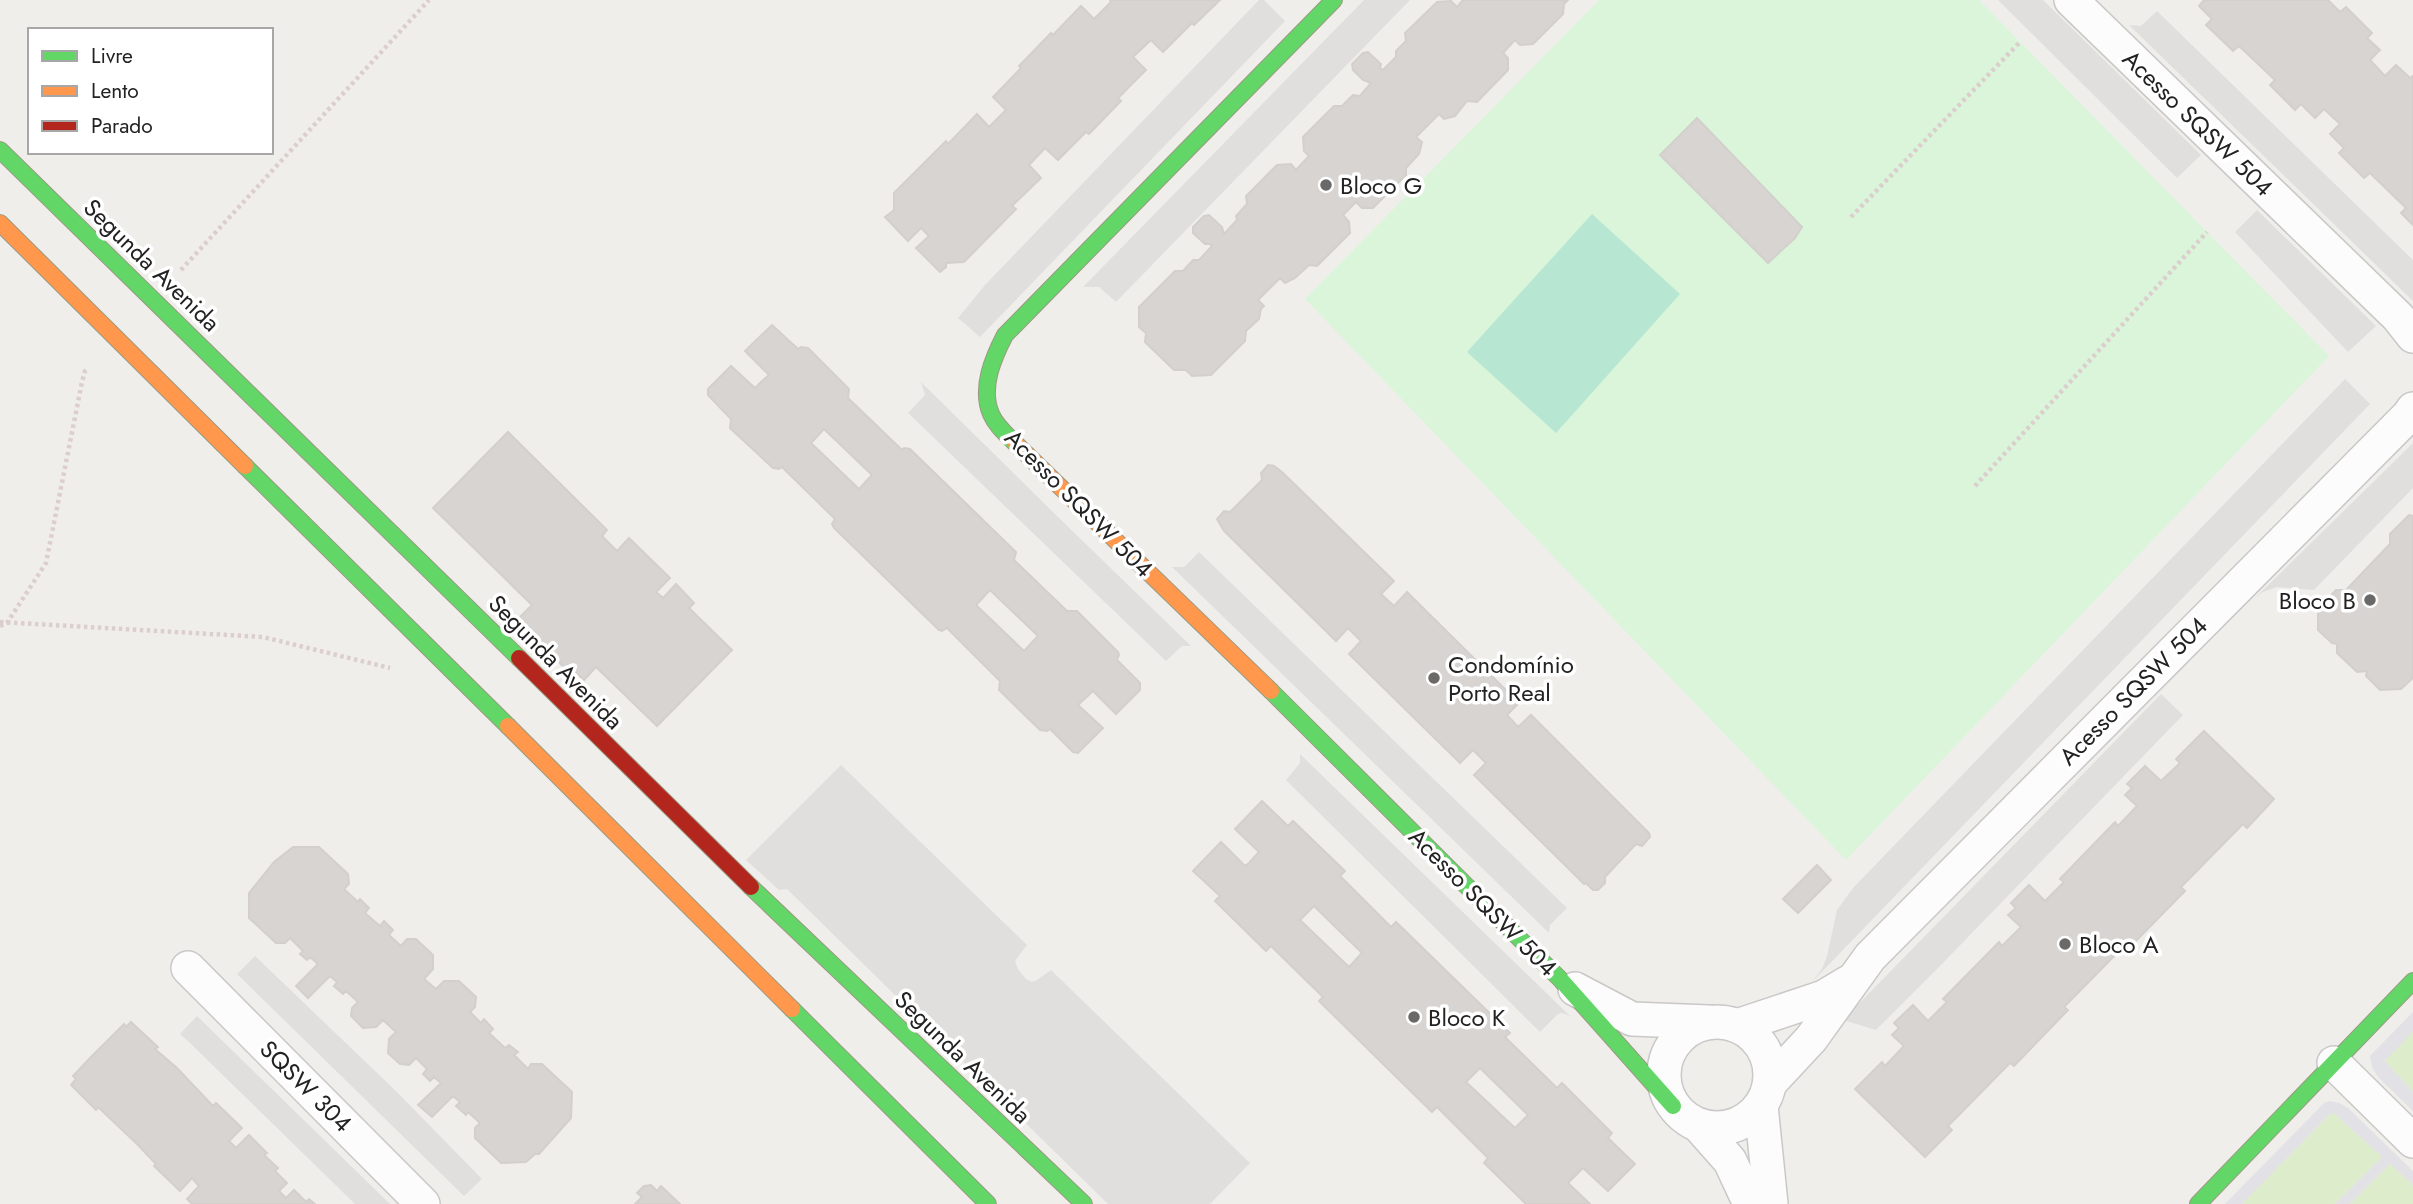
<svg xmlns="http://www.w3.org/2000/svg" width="2413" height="1204" font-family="Jost,sans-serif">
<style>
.grass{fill:#ddeccb}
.park{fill:#daf5da}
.pitch{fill:#b7e6d2}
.parking{fill:#e0dfde}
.plaza{fill:#e2e1e5}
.building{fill:#d7d4d2;stroke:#d3d0cc;stroke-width:2;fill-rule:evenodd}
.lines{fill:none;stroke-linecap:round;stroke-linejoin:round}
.street-casing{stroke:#c9c8c7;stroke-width:36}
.fast-casing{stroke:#999a82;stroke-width:18}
.slow-casing{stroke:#999a82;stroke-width:18}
.jam-casing{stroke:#999a82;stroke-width:18}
.path{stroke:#dccecd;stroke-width:4.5;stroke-dasharray:3.5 3.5;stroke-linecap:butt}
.street{stroke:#fdfcfc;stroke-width:33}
.fast{stroke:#63d668;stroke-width:16}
.slow{stroke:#ff974d;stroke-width:16}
.jam{stroke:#b3261e;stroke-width:16}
.poi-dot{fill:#6a6968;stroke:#fff;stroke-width:2.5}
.labels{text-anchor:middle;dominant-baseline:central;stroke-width:7;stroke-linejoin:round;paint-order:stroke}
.street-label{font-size:24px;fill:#222;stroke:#fff}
.poi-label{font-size:24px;fill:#222;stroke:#fff;text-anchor:start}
</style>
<rect width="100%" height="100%" fill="#f0eeeb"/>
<g class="grass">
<path d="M2413 1031V1092L2386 1062 2387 1058Z"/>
<path d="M2334 1113 2382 1157 2335 1204H2242L2330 1114Z"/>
<path d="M2390 1164 2413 1185V1204H2350Z"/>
</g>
<path class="park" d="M1599 0H1979L2329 356 1846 860 1305 299Z"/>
<path class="pitch" d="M1592 214 1680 294 1556 433 1467 352Z"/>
<g class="parking">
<path d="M1259 0H1264L1285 21 980 337 958 318 985 285Z"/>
<path d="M1364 0H1410L1116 302 1099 287H1083Z"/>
<path d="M1998 0H2043L2201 155 2177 178Z"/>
<path d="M2157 11 2413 260V301L2129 25 2141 26Z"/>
<path d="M2257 210 2376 326 2348 352 2235 232Z"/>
<path d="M2345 379 2370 404 1812 982 1822 969 1827 956 1837 910 1853 888Z"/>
<path d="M921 382 1058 517 1191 646H1182L1166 661 908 413 925 395Z"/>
<path d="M2413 443V488L2314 590 2277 587 2263 592 2254 599Z"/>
<path d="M1199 552 1567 908 1550 925 1549 933 1172 567H1184Z"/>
<path d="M2161 694 2183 715 1939 967 1876 1030 1843 1020Z"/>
<path d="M1300 754 1503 951 1570 1016 1562 1013 1558 1014 1540 1032 1286 780 1300 763Z"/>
<path d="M841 765 1027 945 1015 961 1018 969 1026 979 1032 982 1037 980 1051 970 1250 1163 1210 1204H1108L787 889 779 890 746 860Z"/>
<path d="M255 956 397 1092 482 1179 464 1196 237 974Z"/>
<path d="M197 1016 390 1204H355L189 1042 180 1034Z"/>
</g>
<g class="plaza">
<path d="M2413 1012V1031L2385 1061 2413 1092V1111L2378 1077 2372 1067 2370 1056Z"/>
<path d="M2330 1101 2339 1103 2348 1108 2413 1171V1185L2390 1164 2350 1204H2335L2382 1157 2334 1113 2330 1114 2242 1204H2225L2324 1103Z"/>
</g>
<g class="building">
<path d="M1110 0H1220L1194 25 1192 23 1163 52 1151 40 1133 57 1146 70 1118 98 1121 101 1089 134 1086 132 1058 160 1045 148 1029 165 1041 178 1012 206 1016 209 964 262 946 263V267L940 272 916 248 929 236 921 228 908 241 885 217 894 210V193L946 141 948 144 977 114 989 127 1006 110 993 97 1021 68 1019 66 1051 33 1053 35 1081 6 1094 19 1111 2Z"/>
<path d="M1463 0H1568L1564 4 1563 14 1533 44 1520 45 1515 40 1503 53 1508 58V70L1477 102 1467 101 1455 116 1444 119 1439 114 1416 137 1422 142 1419 154 1406 168V175L1373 208H1362L1356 202 1343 215 1349 222 1350 233 1317 266 1309 265 1295 278 1285 283 1280 278 1258 300 1264 306 1261 309 1259 319 1246 331 1245 341 1211 375 1192 376 1186 370H1174L1145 342 1146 333 1139 327V307L1175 271H1183L1193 260H1199L1212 246 1210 244H1205L1193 233V227L1204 216 1209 215 1222 227 1224 234 1237 220 1236 216 1247 204 1246 196 1277 165 1291 164 1296 170 1309 156 1304 151 1303 137 1334 106H1342L1353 95 1360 96 1371 83 1363 80 1353 70 1352 64 1363 53 1368 52 1381 64 1380 68 1383 70 1396 57V51L1406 41 1405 33 1437 2 1451 1 1457 7Z"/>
<path d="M2204 0H2328L2340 12 2346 7 2372 33 2367 38 2380 50 2370 60 2385 76 2396 65 2410 78 2413 76V225L2401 213 2406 208 2370 173 2364 178 2339 153 2344 148 2330 134 2340 124 2324 109 2315 118 2301 104 2295 110 2270 85 2275 80 2239 46 2233 51 2206 25 2212 19 2199 6Z"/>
<path d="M1697 118 1802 227 1795 238 1768 263 1660 155Z"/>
<path d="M772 325 798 349 801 347 808 348 849 389 848 398 902 450 904 448 910 449 1016 552 1014 560 1067 611H1077L1118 652 1119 655 1117 660 1140 683V690L1116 714 1093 691 1078 705 1103 728 1078 753 1073 752 1050 729 1047 731 1040 730 999 690 1000 681 947 628 942 631 939 630 834 528 832 524 835 519 782 467 779 469 773 468 730 428 731 419 708 395V389L731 366 755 388 761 382 769 375 745 351ZM824 429 872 475 859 489 811 443ZM990 590 1038 636 1024 651 976 605Z"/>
<path d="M508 432 607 530 602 536 617 551 629 538 670 578 656 592 663 598 676 584 694 603 689 608 732 650 657 726 596 667 584 680 568 665 565 668 537 641 540 638 519 618 532 605 433 508Z"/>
<path d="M1268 465 1274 466 1282 472 1394 581 1381 594 1394 606 1407 592 1519 703 1507 715 1518 727 1531 715 1649 833 1650 837 1642 846 1636 844 1605 877V883L1598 890H1593L1586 883 1584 884 1474 775 1486 763 1473 750 1460 763 1349 654 1361 641 1348 628 1336 641 1224 531 1217 519 1224 511 1230 512 1262 480 1261 473Z"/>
<path d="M2409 515 2413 516V678L2401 689 2380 690 2366 676 2367 671 2357 672 2337 653V644L2332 643 2318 630V609L2336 590H2346L2390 544V534Z"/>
<path d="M2204 731 2274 799 2247 828 2243 824 2181 887 2185 891 2131 946 2128 942 2064 1007 2068 1010 2014 1066 2010 1063 1948 1126 1952 1130 1925 1157 1855 1089 1882 1062 1885 1066 1904 1046 1892 1035 1899 1028 1894 1023 1913 1005 1928 1021 1947 1002 1943 999 1999 942 2002 946 2021 927 2008 915 2016 908 2011 903 2029 885 2045 901 2064 882 2060 879 2115 822 2118 826 2137 806 2125 795 2132 788 2127 784 2145 766 2161 781 2180 763 2176 759Z"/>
<path d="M1262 801 1288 826 1293 821 1345 871 1340 876 1391 927 1396 922 1510 1033 1505 1037 1557 1088 1562 1083 1612 1133 1608 1138 1635 1164 1608 1191 1583 1168 1568 1183 1590 1204H1526L1484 1163 1488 1158 1437 1107 1432 1112 1319 1001 1323 997 1271 946 1266 951 1215 901 1220 896 1193 871 1221 842 1245 866 1249 863 1259 852 1235 829ZM1314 906 1362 953 1349 967 1300 920ZM1480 1068 1528 1115 1515 1128 1466 1082Z"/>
<path d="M293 847H319L348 874 349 884 344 889 358 902 360 899 369 908 365 913 380 926 384 921 393 930 389 935 401 946 407 939H416L433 955V969L424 979 436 989 444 981H459L476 997 475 1007 470 1012 481 1023 484 1019 493 1029 489 1033 505 1048 509 1045 518 1052 514 1055 528 1069 531 1064H542L572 1092 571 1118 539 1154H535L526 1162 501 1163 475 1138V1128L480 1123 468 1112 466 1115 456 1106 460 1102 453 1096 432 1117 418 1105 441 1083 434 1077 430 1081 423 1074 427 1069 416 1058 409 1065 400 1064 388 1053 389 1039 396 1032 383 1020 376 1027 363 1028 351 1016 352 1008 358 1002 346 991 343 994 334 986 337 982 330 976 308 998 296 986 318 964 310 957 307 960 300 954 303 951 290 938 285 943H276L249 918V893L274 862Z"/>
<path d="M1817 865 1831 880 1798 913 1783 899Z"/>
<path d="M131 1022 158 1047 155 1049 177 1068 213 1106 216 1103 242 1128 229 1141 236 1148 249 1135 267 1153 264 1155 278 1168 275 1171 287 1183 279 1191 286 1198 294 1190 306 1202 309 1199 315 1204H192L187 1199 199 1186 192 1178 180 1191 154 1166 156 1164 137 1144 98 1107 96 1110 71 1085 76 1079 73 1076 90 1058 124 1024 126 1027Z"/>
<path d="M651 1185 657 1191 661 1186 680 1204H635L642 1197 637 1193 644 1186Z"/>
</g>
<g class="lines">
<g class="street-casing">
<g id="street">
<path d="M2071 0 2398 317 2413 336"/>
<path d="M188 968 423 1204"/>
<path d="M1575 989 1632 1019 1709 1022"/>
<circle cx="1717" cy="1075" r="53"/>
<path d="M1737 1026 1824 997 1849 982"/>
<path d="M2334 1063 2413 1141"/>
<path d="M1770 1083 1811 1039 1870 957 2408 416 2413 409"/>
<path d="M1761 1106 1771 1204"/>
<path d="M1700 1127 1730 1161 1750 1204"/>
</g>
</g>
<g class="fast-casing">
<g id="fast">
<path d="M0 150 519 658"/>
<path d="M1016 444C1007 435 996 426 991 414 980 388 993 358 1005 335L1334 0"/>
<path d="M245 466 508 726"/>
<path d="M1271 691 1561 980 1673 1106"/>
<path d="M751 887 1084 1204"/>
<path d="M792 1009 988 1204"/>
<path d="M2198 1204 2413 981"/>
</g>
</g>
<g class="slow-casing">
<g id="slow">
<path d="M0 223 245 466"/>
<path d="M1016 444 1271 691"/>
<path d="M508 726 792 1009"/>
</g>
</g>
<g class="jam-casing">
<path id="jam" d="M519 658 751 887"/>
</g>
<g class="path">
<path d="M1851 217 2020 42"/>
<path d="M181 270 429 0"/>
<path d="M1975 486 2207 232"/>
<path d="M0 622 263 637 390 668"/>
<path d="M0 626 7 623 46 563 82 382 85 371 88 368"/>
</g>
<use href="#street" class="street"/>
<use href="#fast" class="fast"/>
<use href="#slow" class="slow"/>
<use href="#jam" class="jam"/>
</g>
<g class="poi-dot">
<circle cx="1326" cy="185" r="7"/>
<circle cx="2370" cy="600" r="7"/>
<circle cx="1434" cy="678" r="7"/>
<circle cx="2065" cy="944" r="7"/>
<circle cx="1414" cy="1017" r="7"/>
</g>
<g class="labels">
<g class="street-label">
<text transform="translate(2198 123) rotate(44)">Acesso SQSW 504</text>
<text transform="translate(152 265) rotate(44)">Segunda Avenida</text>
<text transform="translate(1079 503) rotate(45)">Acesso SQSW 504</text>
<text transform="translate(556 662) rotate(45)">Segunda Avenida</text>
<text transform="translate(2133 691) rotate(-45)">Acesso SQSW 504</text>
<text transform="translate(1483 902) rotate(45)">Acesso SQSW 504</text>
<text transform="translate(963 1057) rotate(44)">Segunda Avenida</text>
<text transform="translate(306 1086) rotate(45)">SQSW 304</text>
</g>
<g class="poi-label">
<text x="1340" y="185">Bloco G</text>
<text x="2356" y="600" text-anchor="end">Bloco B</text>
<text x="1448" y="664">Condomínio<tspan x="1448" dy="28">Porto Real</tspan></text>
<text x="2079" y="944">Bloco A</text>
<text x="1428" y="1017">Bloco K</text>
</g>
</g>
<rect x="28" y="28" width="245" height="126" fill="#ffffff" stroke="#a7a7a7" stroke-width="2"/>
<rect x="42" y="51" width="35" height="10" fill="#63d668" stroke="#a7a7a7" stroke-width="2"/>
<text x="91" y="63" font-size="21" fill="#222222">Livre</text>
<rect x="42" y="86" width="35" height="10" fill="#ff974d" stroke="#a7a7a7" stroke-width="2"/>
<text x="91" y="98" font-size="21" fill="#222222">Lento</text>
<rect x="42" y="121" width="35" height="10" fill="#b3261e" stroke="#a7a7a7" stroke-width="2"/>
<text x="91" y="133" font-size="21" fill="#222222">Parado</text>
</svg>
